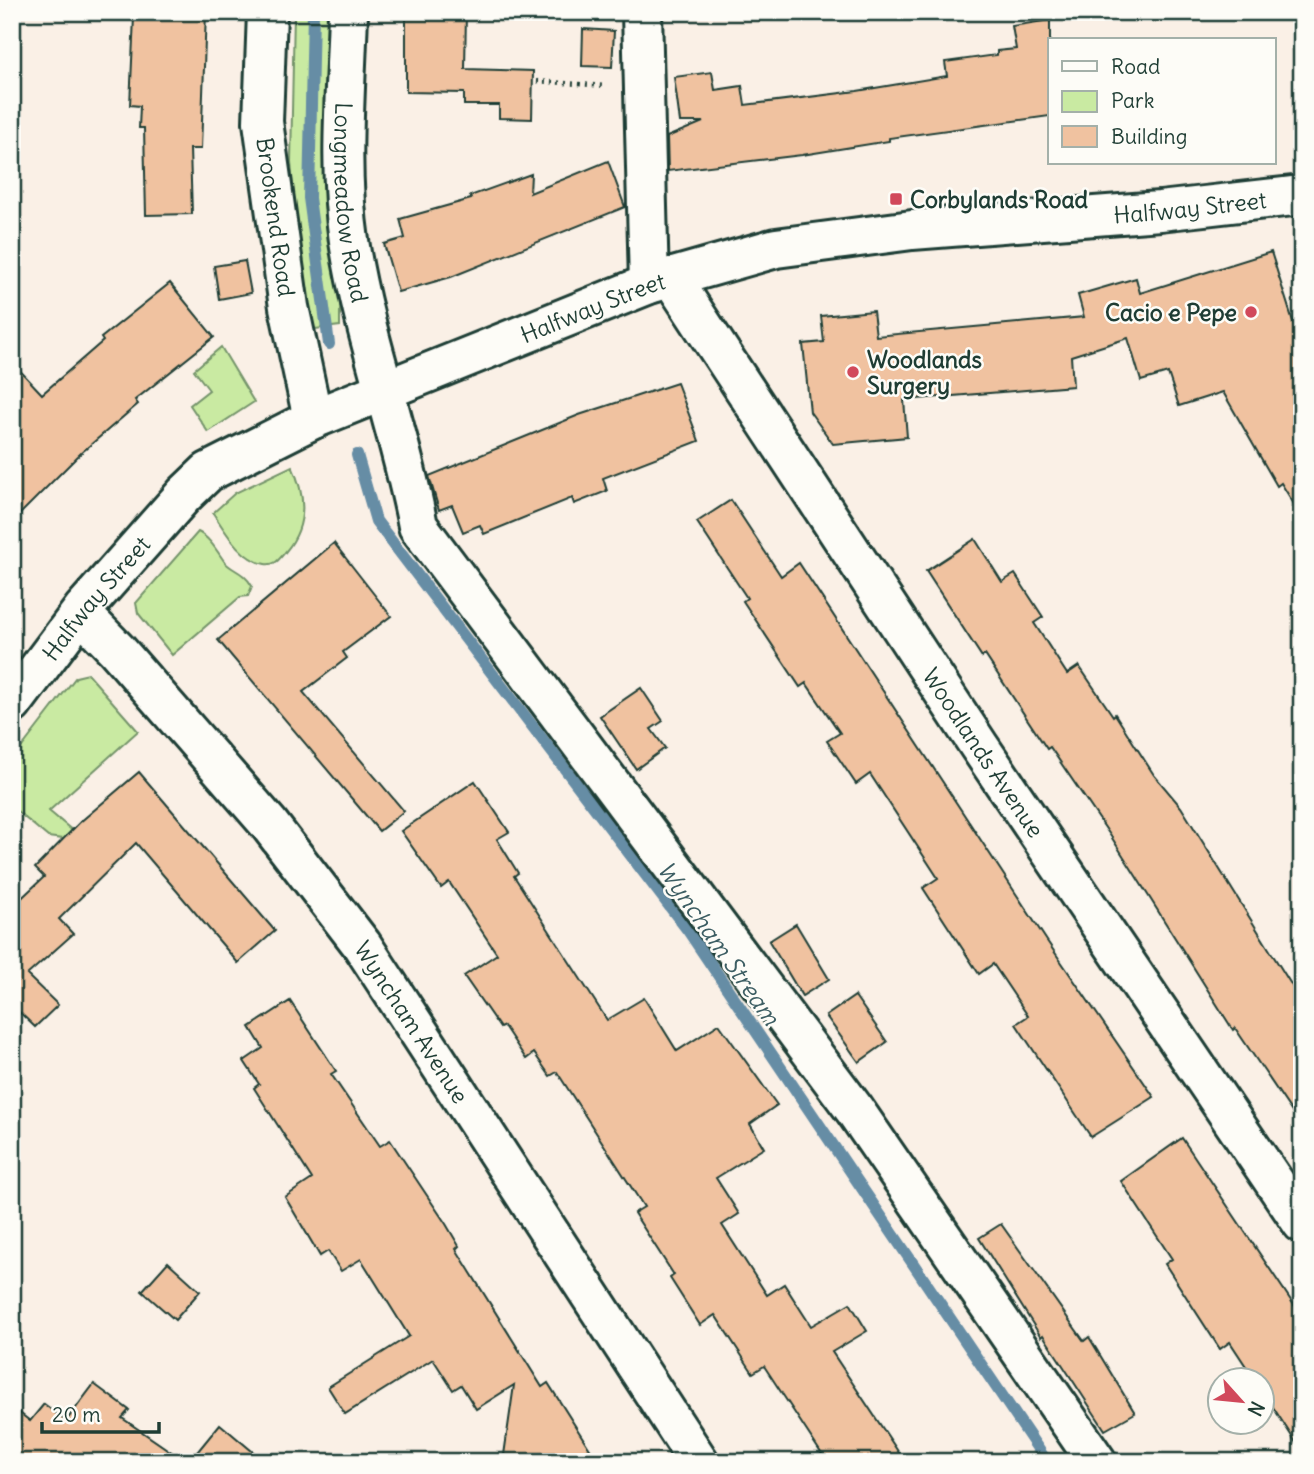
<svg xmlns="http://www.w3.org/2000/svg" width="1314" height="1474" font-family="Delius,sans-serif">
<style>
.green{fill:#c9eaa2;stroke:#74946b;stroke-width:2}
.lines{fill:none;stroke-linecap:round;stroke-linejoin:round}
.stream{stroke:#668da5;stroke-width:12}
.building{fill:#f0c2a0;stroke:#1f3d34;stroke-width:2}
.minor-casing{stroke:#1f3d34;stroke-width:44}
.major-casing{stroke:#1f3d34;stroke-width:44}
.path{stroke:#1f3d34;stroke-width:4.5;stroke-dasharray:2 5;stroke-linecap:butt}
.minor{stroke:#fdfcf7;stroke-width:38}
.major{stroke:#fdfcf7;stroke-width:38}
.poi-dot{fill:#d1495b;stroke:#fdfcf7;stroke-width:2.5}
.labels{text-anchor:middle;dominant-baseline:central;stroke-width:5;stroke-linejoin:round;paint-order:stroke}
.poi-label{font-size:23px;font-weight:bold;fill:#1f3d34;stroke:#fdfcf7;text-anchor:start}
.street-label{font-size:23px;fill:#1f3d34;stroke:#fdfcf7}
.water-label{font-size:24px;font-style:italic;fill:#3d5e63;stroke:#fdfcf7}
</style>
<rect width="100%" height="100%" fill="#faf0e6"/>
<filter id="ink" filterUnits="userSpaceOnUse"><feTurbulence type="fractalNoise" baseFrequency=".0143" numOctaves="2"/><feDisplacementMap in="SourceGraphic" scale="14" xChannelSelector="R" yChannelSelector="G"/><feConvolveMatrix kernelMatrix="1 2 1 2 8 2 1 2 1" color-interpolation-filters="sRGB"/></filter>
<g filter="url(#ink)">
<g class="green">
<path d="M294 12H332V249L340 296V326L315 329 310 324 298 252 291 162Z"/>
<path d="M221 347 254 402 208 432 190 405 209 390 194 370Z"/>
<path d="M292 466C306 496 308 525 286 551 280 558 276 566 265 564 241 560 225 531 213 513L235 493Z"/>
<path d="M198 532C209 537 217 551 224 561 230 570 244 571 252 586L248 596 240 597 172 655 138 613 136 603Z"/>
<path d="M88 674 138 731 49 811 74 832 73 847 63 839 48 837 12 807V760L76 677Z"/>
</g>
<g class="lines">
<g class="stream">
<path d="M313 12 309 198 329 344"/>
<path d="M357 455 376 521 687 929 1047 1462"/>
</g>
</g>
<g class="building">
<path d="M141 12H206L201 149H190L192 214 146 215 144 128H139L140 106 130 105 134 17H141Z"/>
<path d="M406 12H466L465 69 533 71 532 119 499 118V105H464V93L406 92Z"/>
<path d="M1050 20V116L889 138V141L802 155 668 171 667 137 703 122H680L674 77 712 72 715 90 742 86 745 105 857 91 947 76 945 62 997 55V51L1016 49 1012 26Z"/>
<path d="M583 29 614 31 612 67 582 66Z"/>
<path d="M608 161 625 207 451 277 398 292 384 244 405 238 400 219 471 199 470 196 531 174 530 193Z"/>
<path d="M1271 252 1302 350V517L1281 483 1277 486 1223 392 1179 406 1168 373 1141 381 1128 338 1071 356 1073 386 904 400 907 437 833 444 810 412 803 344 824 342 821 316 873 311 876 336 1084 317 1078 295 1136 278 1140 293Z"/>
<path d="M245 261 251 293 219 299 214 266Z"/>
<path d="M170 283 214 337 135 400 138 404 81 453 12 522V362L42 394 103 341 101 338Z"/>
<path d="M677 383 699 441 603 478 607 491 574 504 572 498 484 534 480 525 463 532 452 505 439 510 429 476 579 415Z"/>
<path d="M731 500 781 576 799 563 1047 941 1154 1097 1091 1137 1016 1024 1028 1016 993 964 979 974 923 888 938 878 870 774 856 784 827 741 840 733 806 683 800 687 743 601 747 598 697 522Z"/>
<path d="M975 539 1002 582 1015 574 1043 617 1034 623 1067 674 1079 666 1113 716 1115 714 1154 775 1181 807 1302 1002V1127L1235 1028 1233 1030 1112 838 1050 747 1047 749 985 655 982 657 926 571Z"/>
<path d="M334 543 391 616 343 652 347 658 303 692 404 811 379 831 218 640Z"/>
<path d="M641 688 663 721 651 729 665 748 636 769 600 716Z"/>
<path d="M139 772 275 931 238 963 136 843 59 919 73 934 27 975 58 1005 35 1027 12 1005V907L44 877 35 868 79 823Z"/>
<path d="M475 781 509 832 497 839 518 873 514 876 607 1020 644 998 677 1051 719 1024 777 1105 750 1124 764 1148 716 1178 739 1214 722 1225 767 1295 784 1284 811 1326 850 1303 867 1331 832 1352 905 1462H827L764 1366 753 1373 715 1315 700 1325 670 1278 674 1275 634 1213 644 1207 557 1072 550 1076 534 1053 526 1059 504 1026 500 1028 464 976 497 954 449 882 441 888 401 831Z"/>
<path d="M796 924 829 979 802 996 769 941Z"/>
<path d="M855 996 887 1042 859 1062 826 1016Z"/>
<path d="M290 1001 336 1071 331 1074 380 1146 390 1140 446 1224 459 1246 456 1249 542 1387 548 1383 598 1462H503L514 1385 476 1409 461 1385 453 1390 433 1359 345 1414 328 1387 409 1336 361 1259 341 1271 328 1251 320 1256 285 1197 312 1179 254 1088 259 1084 244 1061 263 1048 250 1027Z"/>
<path d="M1182 1138 1302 1317V1452L1262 1390V1380H1255L1230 1342 1220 1349 1165 1264 1172 1259 1121 1181Z"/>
<path d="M1001 1224 1084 1341 1089 1337 1135 1413 1105 1430 1043 1335 1041 1337 979 1238Z"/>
<path d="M168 1262 200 1291 175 1320 142 1291Z"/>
<path d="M94 1384 129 1410 122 1418 186 1462H12V1407L30 1421 44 1404 66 1421Z"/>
<path d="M220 1424 265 1462H189Z"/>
</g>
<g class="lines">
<g class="minor-casing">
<g id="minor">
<path id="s1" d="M267 12 263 122 289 307 313 419"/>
<path id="s2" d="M348 12C346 88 338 166 349 241 364 338 400 430 418 526L854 1109 1097 1462"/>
<path d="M642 12 649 284"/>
<path id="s3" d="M671 277 979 746 1302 1223"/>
<path id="s4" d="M81 613 117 650 269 824 362 945 699 1462"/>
</g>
</g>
<g class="major-casing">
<g id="major">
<path id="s5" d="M12 704 84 608 184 495 208 472 313 419 649 284 776 248 912 230 1160 211 1302 195"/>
</g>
</g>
<path class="path" d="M537 81 606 86"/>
<use href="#minor" class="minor"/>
<use href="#major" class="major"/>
</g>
</g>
<g class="poi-dot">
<rect x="889" y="192" width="14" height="14" rx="3.5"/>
<circle cx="1251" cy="312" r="7"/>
<circle cx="853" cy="372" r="7"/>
</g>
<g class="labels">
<g class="poi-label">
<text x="910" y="199">Corbylands Road</text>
<text x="1237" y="312" text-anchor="end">Cacio e Pepe</text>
<text x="867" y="359">Woodlands<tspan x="867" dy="26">Surgery</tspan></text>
</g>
<g class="street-label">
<text stroke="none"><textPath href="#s2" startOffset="191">Longmeadow Road</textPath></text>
<text stroke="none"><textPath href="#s5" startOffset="1332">Halfway Street</textPath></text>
<text stroke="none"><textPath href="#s1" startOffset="206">Brookend Road</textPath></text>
<text stroke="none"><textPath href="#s5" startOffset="723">Halfway Street</textPath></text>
<text stroke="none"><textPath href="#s5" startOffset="135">Halfway Street</textPath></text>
<text stroke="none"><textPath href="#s3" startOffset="569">Woodlands Avenue</textPath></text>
<text stroke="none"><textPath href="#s4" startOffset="527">Wyncham Avenue</textPath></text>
</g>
<g class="water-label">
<text transform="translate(719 943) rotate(55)">Wyncham Stream</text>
</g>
</g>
<rect width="1314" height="1474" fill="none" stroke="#fdfcf7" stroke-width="42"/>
<rect x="21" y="21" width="1272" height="1432" fill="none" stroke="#1f3d34" stroke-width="2.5" filter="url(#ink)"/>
<rect x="1048" y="38" width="228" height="126" fill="#fdfcf7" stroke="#a4b0a9" stroke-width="2"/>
<rect x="1062" y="61" width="35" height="10" fill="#fdfcf7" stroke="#a4b0a9" stroke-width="2"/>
<text x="1111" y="74" font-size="21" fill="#1f3d34">Road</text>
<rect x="1062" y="91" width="35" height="21" fill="#c9eaa2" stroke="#a4b0a9" stroke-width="2"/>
<text x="1111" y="108" font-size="21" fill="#1f3d34">Park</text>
<rect x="1062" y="126" width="35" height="21" fill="#f0c2a0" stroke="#a4b0a9" stroke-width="2"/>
<text x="1111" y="144" font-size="21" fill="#1f3d34">Building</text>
<g transform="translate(1241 1401) rotate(117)"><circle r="33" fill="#fdfcf7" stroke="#a4b0a9" stroke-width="2"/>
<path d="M0-5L12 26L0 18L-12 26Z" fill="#d1495b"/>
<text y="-10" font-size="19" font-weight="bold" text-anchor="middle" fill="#1f3d34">N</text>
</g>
<path d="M42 1422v10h117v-10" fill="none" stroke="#1f3d34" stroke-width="3.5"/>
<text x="52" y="1422" font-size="21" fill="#1f3d34" stroke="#fdfcf7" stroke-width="5" paint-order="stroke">20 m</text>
</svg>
